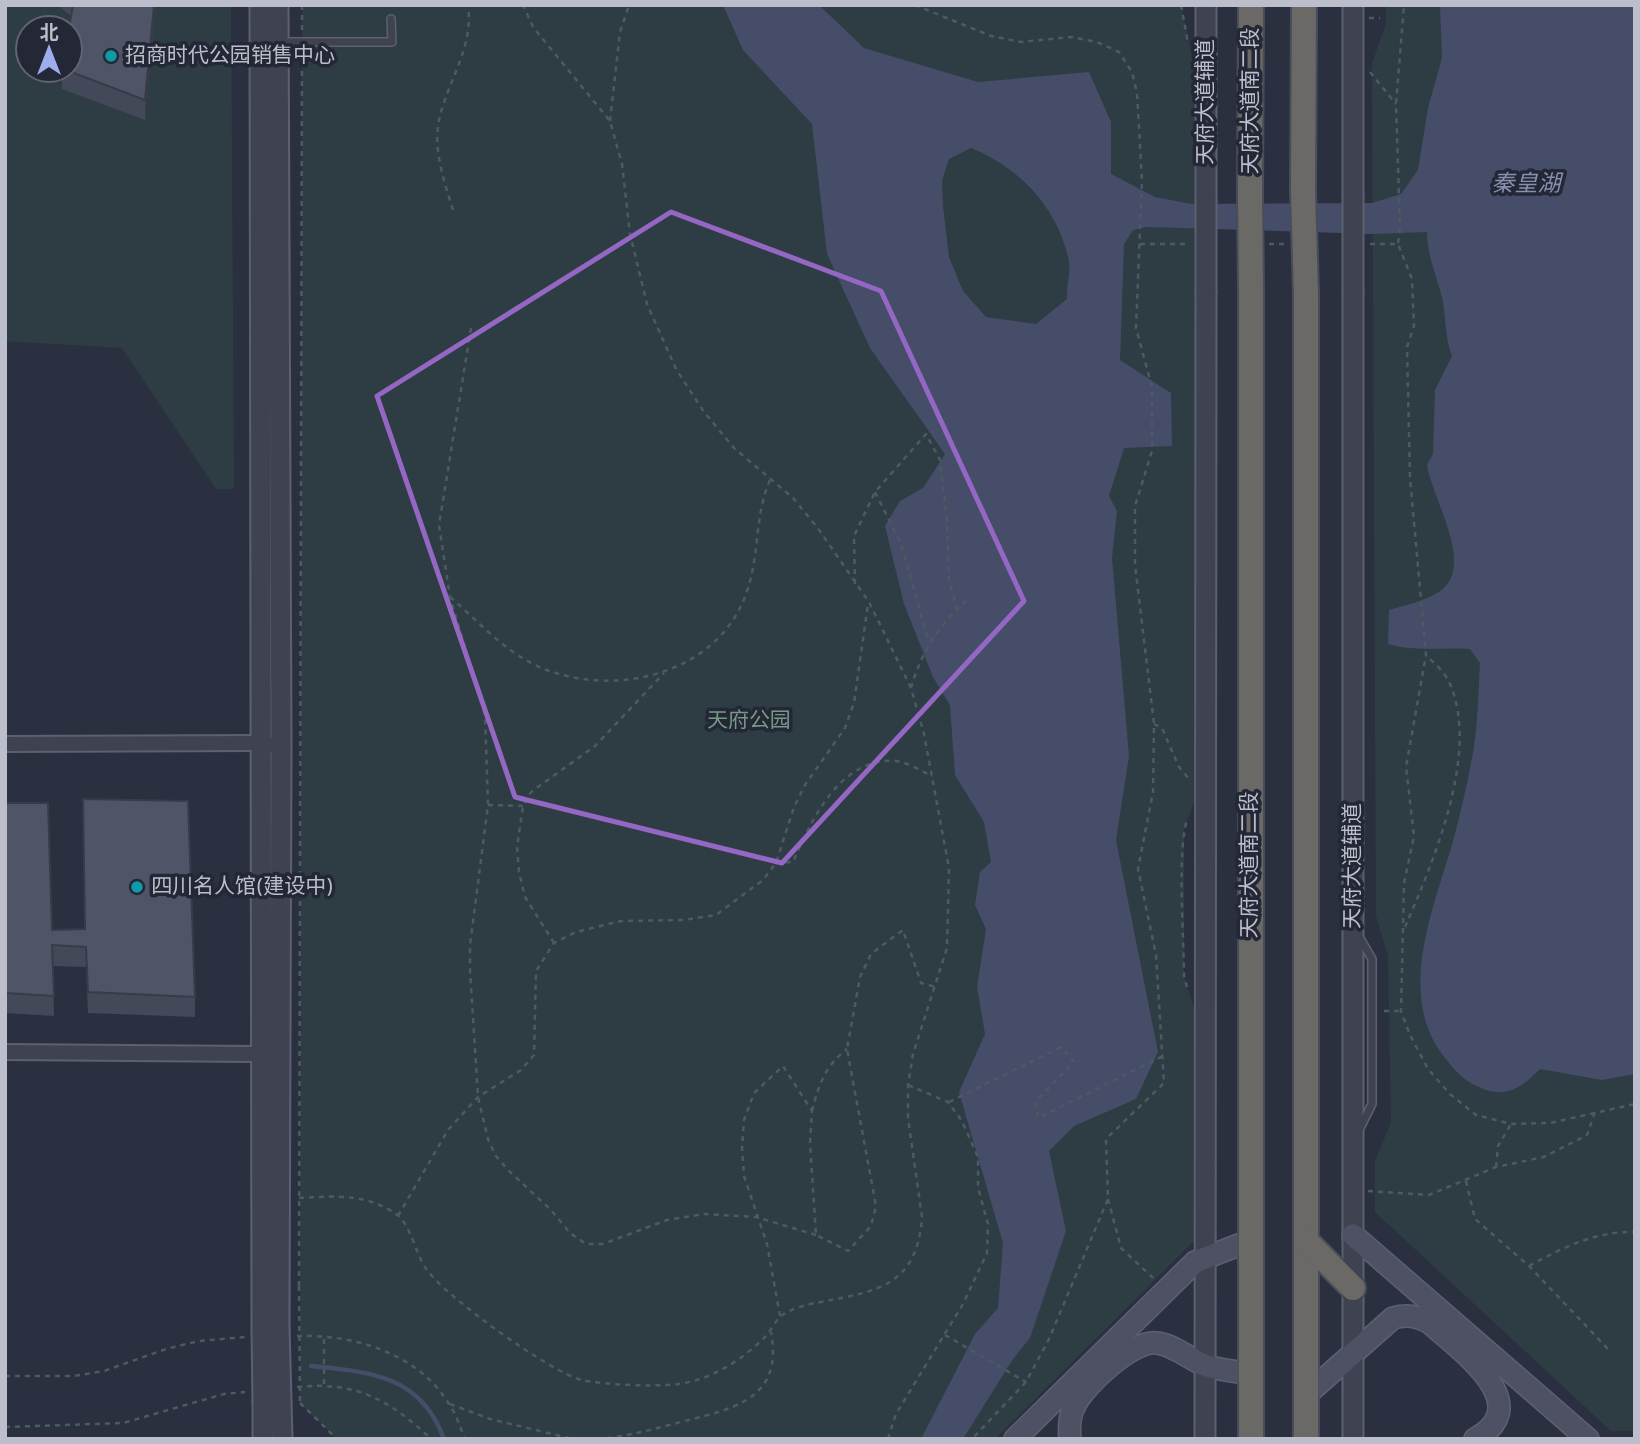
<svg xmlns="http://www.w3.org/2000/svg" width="1640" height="1444" font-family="Overpass,'Noto Sans SC',sans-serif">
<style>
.green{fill:#2e3d43;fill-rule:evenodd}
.water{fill:#454d69;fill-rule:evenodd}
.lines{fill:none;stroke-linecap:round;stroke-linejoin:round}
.stream{stroke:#454d69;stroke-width:4.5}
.service-casing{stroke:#5d606e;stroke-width:10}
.minor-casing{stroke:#5d606e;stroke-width:18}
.tertiary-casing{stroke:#5d606e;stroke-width:23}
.secondary-casing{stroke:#5d606e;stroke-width:24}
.trunk-casing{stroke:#494d5b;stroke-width:28}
.path{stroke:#4d5a61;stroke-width:2.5;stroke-dasharray:5 5;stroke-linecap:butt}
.service{stroke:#3f4351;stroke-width:7}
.minor{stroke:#3f4351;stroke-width:14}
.tertiary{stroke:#3f4351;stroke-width:19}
.secondary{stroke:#4d5163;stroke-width:21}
.trunk{stroke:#6a6966;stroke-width:24}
.tertiary-bridge-casing{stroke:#5d606e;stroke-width:23;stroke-linecap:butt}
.trunk-bridge-casing{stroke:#494d5b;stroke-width:28;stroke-linecap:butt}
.path-bridge{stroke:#4d5a61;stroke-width:2.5;stroke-dasharray:5 5;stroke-linecap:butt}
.tertiary-bridge{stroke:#3f4351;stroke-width:19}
.trunk-bridge{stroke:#6a6966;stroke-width:24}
.wall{fill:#444959}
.shaded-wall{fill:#373c48}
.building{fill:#4f5567;stroke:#373c48;stroke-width:2}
.marked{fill:none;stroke:#9567c4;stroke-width:5;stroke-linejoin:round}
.culture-dot{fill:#0f9aa8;stroke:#232736;stroke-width:2.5}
.labels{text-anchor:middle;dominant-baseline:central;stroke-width:7;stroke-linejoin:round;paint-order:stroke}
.poi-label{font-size:21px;fill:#bcbfcb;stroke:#232736;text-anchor:start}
.street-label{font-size:21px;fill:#bcbfcb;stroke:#232736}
.park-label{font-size:21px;fill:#769985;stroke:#232736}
.water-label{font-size:23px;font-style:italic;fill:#8790ae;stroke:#232736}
</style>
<rect width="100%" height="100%" fill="#2b3041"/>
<g class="green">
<path d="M5 5H231L234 489H216L122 348 5 341ZM28 28H70V70H28Z"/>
<path d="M302 5H1181L1194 66 1198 790 1184 830V976L1198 1022 1196 1239 995 1439H337L300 1403Z"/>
<path d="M1386 5H1635V1431H1611L1375 1212V1161L1391 1122 1388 956 1376 916 1372 63 1386 24Z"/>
</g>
<path class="water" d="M723 5H819L864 48 978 82 1089 72 1111 122V174L1155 197 1191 204 1372 203 1401 194 1418 170 1428 108 1442 58 1440 5H1635V1074L1602 1080 1540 1069C1522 1087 1507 1099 1481 1088 1464 1081 1457 1073 1445 1058 1396 997 1432 912 1452 845 1459 818 1466 791 1471 763 1478 731 1478 695 1480 663L1470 649C1442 647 1415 652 1388 644L1389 610C1405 605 1426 601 1440 591 1476 566 1432 499 1427 465L1433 454 1435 390 1452 356C1445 337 1446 321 1443 302 1438 278 1427 257 1427 232L1373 234 1147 227 1133 230 1124 244 1120 360 1171 393 1172 446 1124 448 1109 496 1117 511 1112 558 1129 756 1116 840 1158 1052 1136 1099 1074 1126 1049 1151 1066 1231 1030 1338 1013 1359 963 1439H921L975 1334 998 1308 1003 1243 959 1092 985 1034 977 987 986 929 975 905 980 872 991 862 984 822 955 775 950 705 933 677 904 604 885 526 900 501 923 488 945 454 870 348 827 254 812 124 743 50ZM971 148C1019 167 1059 209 1069 262 1071 273 1066 287 1067 299L1036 324 986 317 963 291 949 257 943 206 942 181 949 159Z"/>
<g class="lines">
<path class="stream" d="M311 1366C370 1372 421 1375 444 1439"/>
<g class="service-casing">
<g id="service">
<path d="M279 42H392L391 19"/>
<path d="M1358 935 1372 959V1104L1359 1130"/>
</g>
</g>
<g class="minor-casing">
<g id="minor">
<path d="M5 744 259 743 281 746"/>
<path d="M5 1052 270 1054"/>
</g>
</g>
<g class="tertiary-casing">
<g id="tertiary">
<path d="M260 5 262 1330"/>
<path d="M278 5 281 746 279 1326"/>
<path d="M1206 5V199"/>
<path d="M1353 5V197"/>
<path d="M1353 292V1439"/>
<path d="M281 1402 282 1439"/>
<path d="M263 1403V1439"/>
<path d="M1205 1439 1206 293"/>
</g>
</g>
<g class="secondary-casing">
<g id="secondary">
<path d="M1353 1235 1588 1439"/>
<path d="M1306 1395 1393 1318C1407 1314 1417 1316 1430 1323 1458 1349 1539 1404 1475 1439"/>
<path d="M1015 1439 1195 1262 1249 1241"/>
<path d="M1070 1439C1069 1428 1069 1417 1074 1407 1083 1386 1134 1339 1157 1343 1175 1345 1190 1360 1207 1366 1220 1370 1235 1371 1249 1374"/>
</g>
</g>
<g class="trunk-casing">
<g id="trunk">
<path d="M1303 191 1304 5"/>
<path d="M1250 196 1251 5"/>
<path d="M1306 294V1439"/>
<path d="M1306 1241 1353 1288"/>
<path d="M1251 1439V292"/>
</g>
</g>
<g class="path">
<path d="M915 5 991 36 1021 42 1071 37 1097 42 1119 52 1132 72 1137 93 1142 181 1136 328 1152 387V451L1135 506V565L1154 724 1153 792 1138 869 1156 955 1164 1083 1106 1139 1108 1199 1049 1339 1026 1382 972 1439"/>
<path d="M1181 5 1188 43"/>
<path d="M1369 18H1380"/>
<path d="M302 30V5"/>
<path d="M1370 72 1396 104"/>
<path d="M610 121 620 32 629 5"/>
<path d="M453 210C444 181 433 150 439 120 448 80 474 47 468 5"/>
<path d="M1398 243 1400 228 1396 104 1404 5"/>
<path d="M1140 244H1189"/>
<path d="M1269 244H1287"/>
<path d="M1370 244H1398L1412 279 1414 326 1407 347 1410 478 1426 655 1406 767 1414 836 1404 883 1401 1011 1410 1035 1428 1069 1450 1094 1476 1115 1511 1124 1550 1123 1635 1104"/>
<path d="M471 328 439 525 450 597 485 715 488 805 470 945V970L478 1097 488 1139 495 1155 508 1170 551 1210 570 1233 586 1244H603L667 1220 704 1214 756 1217 816 1235"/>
<path d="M875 492 901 544 929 642"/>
<path d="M855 584 854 536 875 492 926 434 940 460 947 521 949 580 957 609"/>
<path d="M450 597C477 620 501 648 533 664 606 700 716 678 746 594 760 557 754 516 770 480"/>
<path d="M911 688C922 650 939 625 968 599"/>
<path d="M1154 724 1162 728 1179 767 1189 779"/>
<path d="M488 805 523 806"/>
<path d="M776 863 793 862C812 819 840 757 896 761 907 762 921 771 932 776"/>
<path d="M1405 927C1433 862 1480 754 1450 684 1445 672 1434 663 1426 655"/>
<path d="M554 943 525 897 519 872 517 847 523 806 531 792 595 746 664 673"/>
<path d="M1187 987 1184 976C1184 939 1177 851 1187 820"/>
<path d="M1384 1011H1401"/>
<path d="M949 1102 1061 1047 1074 1062 1036 1101 1038 1118 1163 1056"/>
<path d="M812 1111C819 1084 825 1066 847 1049"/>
<path d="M1496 1167 1498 1146 1511 1124"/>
<path d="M1466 1181 1475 1219 1529 1266 1608 1349"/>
<path d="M1368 1191 1429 1195 1496 1167 1544 1157 1587 1135 1595 1112"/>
<path d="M299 1198C333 1196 366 1193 396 1214 412 1226 415 1254 427 1270 445 1296 551 1373 582 1380 605 1385 654 1387 678 1384 711 1380 742 1360 765 1337 771 1331 775 1321 781 1316 792 1308 808 1304 821 1302 878 1291 917 1286 922 1217L908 1118V1085L913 1054 947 948 949 868 924 734 911 688 869 602 817 527 793 498 734 448 704 412 676 369 647 304 630 234 622 164 610 121 533 27 523 5"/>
<path d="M1108 1199 1121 1248 1153 1278"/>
<path d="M398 1216 448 1130 478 1097 521 1070 534 1055 536 971 554 943 576 932 621 921 683 920 716 915 763 880 776 863 794 807 805 785 845 728 854 703 868 604"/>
<path d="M1529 1266C1562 1248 1595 1231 1635 1232"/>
<path d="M299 1286 302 54"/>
<path d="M780 1316 767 1244 744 1176 742 1148 744 1120 754 1093 783 1066 812 1111 810 1143 816 1235 848 1251 871 1226 876 1206 847 1049 860 977 871 954 903 930 921 983 936 987"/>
<path d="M945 1335 1026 1382"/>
<path d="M297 1336C353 1334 418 1353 449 1404 456 1414 460 1427 465 1439"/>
<path d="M5 1376H74L104 1371 166 1349 199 1341 245 1337"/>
<path d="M324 1384V1336"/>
<path d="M297 1387C355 1381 389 1399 431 1439"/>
<path d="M300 1403 337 1439"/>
<path d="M450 1404 490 1419 573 1439"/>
<path d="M5 1427 123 1423 224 1394 245 1392"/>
<path d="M597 1439C625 1437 650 1430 677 1423 730 1409 784 1402 771 1332"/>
<path d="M888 1439 896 1414 963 1304 987 1253 988 1224 978 1188V1157L962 1121 948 1102 908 1085"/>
</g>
<use href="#service" class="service"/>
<use href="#minor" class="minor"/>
<use href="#tertiary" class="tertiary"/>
<use href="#secondary" class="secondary"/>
<use href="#trunk" class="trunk"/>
<g class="tertiary-bridge-casing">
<g id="tertiary-bridge">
<path d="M1353 197V292"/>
<path d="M1206 199V293"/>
<path d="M279 1326 281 1402"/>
<path d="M262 1330 263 1403"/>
</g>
</g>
<g class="trunk-bridge-casing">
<g id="trunk-bridge">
<path d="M1303 191 1306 294"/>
<path d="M1250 196 1251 292"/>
</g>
</g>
<path class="path-bridge" d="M299 1286 300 1403"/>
<use href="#tertiary-bridge" class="tertiary-bridge"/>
<use href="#trunk-bridge" class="trunk-bridge"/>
</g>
<g class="wall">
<path d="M58 5H156L145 120 62 89V70H70L71 16Z"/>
<path d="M5 803 52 930 195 997V1017L88 1013 86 967 53 966 54 1016 5 1013Z"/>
</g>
<path class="shaded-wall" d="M154 5H156L145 120V100Z"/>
<g class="building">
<path d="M73 5H154L145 100 66 70H70V28H69Z"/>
<path d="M83 799 188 801 195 997 88 992 86 947 52 945 54 996 5 993V803H48L52 930 85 929Z"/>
</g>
<path class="marked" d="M671 212 881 291 1024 601 782 863 515 797 377 396Z"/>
<g class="culture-dot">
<circle cx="111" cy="56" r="7"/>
<circle cx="137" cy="887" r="7"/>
</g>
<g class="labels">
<g class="poi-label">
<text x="125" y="56">招商时代公园销售中心</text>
<text x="151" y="887">四川名人馆(建设中)</text>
</g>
<g class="street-label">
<text transform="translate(1251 101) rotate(-90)">天府大道南二段</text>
<text transform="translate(1206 102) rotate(-90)">天府大道辅道</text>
<text transform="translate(1250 865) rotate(-90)">天府大道南二段</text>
<text transform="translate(1353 866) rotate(-90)">天府大道辅道</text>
</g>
<g class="park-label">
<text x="749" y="721">天府公园</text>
</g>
<g class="water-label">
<text x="1526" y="185">秦皇湖</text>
</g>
</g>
<rect width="1640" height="1444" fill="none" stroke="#bcbfcb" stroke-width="14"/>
<g transform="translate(49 49)"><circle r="33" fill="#232736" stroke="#606472" stroke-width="2"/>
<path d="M0-5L12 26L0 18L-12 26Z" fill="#9faded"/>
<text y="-10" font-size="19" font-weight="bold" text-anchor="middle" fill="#bcbfcb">北</text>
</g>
</svg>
